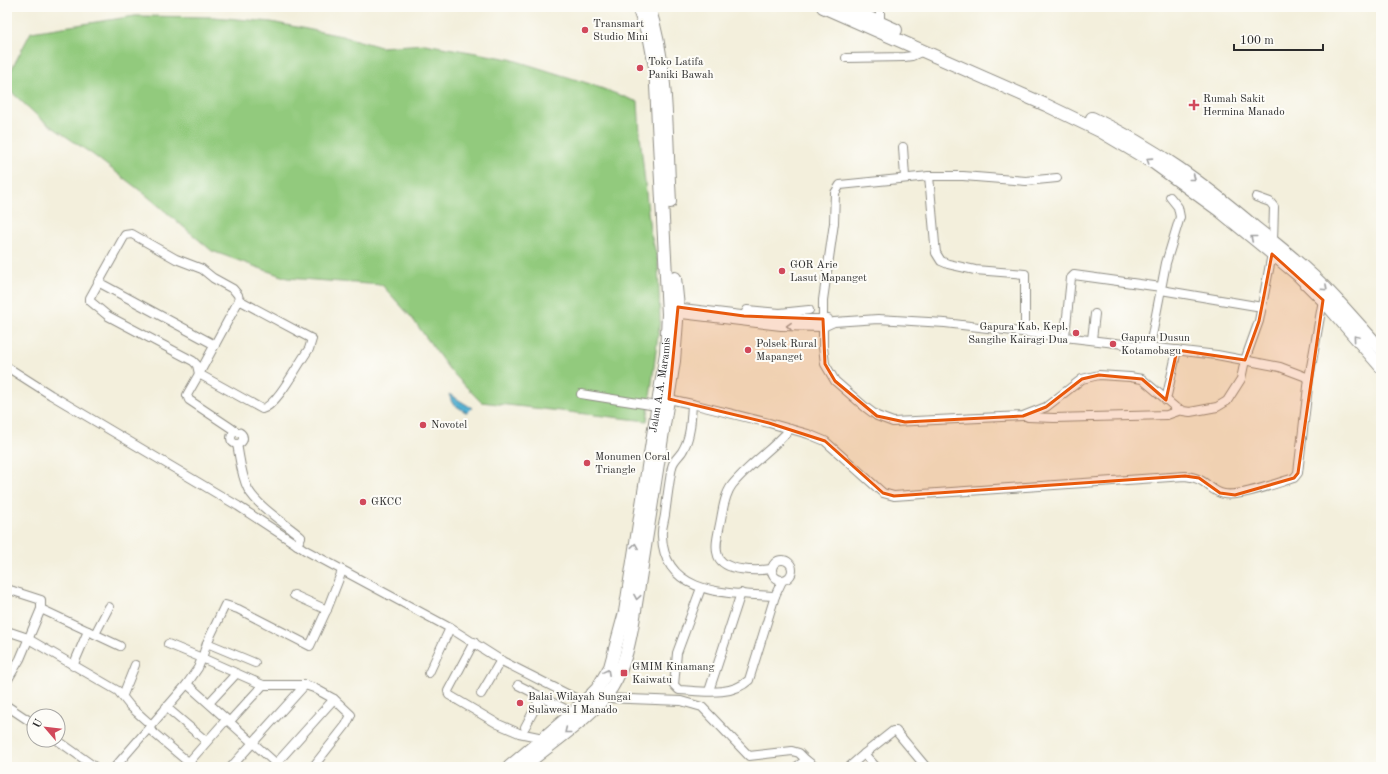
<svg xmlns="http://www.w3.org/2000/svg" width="1388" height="774" font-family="'Old Standard TT',serif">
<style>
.green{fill:#92ca7d;stroke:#5e7a54}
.water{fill:#52afd0;stroke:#3e6d7e}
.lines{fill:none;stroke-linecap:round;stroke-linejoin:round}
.minor-casing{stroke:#8f8d84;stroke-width:10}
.highway-casing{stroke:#8f8d84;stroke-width:14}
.minor{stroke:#fff;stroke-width:8}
.highway{stroke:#fff;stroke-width:12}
.oneway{stroke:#a0a0a0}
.marked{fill:#e8590c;fill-opacity:0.2;stroke:#e8590c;stroke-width:3;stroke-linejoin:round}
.poi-dot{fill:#d1495b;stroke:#fdfcf7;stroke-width:1.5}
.labels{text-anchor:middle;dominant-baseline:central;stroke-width:4;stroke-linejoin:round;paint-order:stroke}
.poi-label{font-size:11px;fill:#2b2b2b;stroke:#fdfcf7;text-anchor:start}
.street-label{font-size:11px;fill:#2b2b2b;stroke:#fdfcf7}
</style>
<rect width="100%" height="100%" fill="#fdfcf7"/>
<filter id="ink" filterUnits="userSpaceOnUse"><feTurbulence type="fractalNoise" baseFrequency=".025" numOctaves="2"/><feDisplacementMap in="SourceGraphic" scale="8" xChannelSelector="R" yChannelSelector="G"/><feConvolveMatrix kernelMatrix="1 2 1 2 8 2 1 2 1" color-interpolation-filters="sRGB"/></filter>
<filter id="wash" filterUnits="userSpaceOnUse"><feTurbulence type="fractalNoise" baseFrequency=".012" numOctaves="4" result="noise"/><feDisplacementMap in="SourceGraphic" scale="16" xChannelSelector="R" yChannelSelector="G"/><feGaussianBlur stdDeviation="0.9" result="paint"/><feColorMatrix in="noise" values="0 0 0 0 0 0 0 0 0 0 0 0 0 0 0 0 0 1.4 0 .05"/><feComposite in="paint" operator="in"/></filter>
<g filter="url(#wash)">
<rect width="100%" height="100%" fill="#f3efdc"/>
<path class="green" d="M135 16 214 17 271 22 342 36 381 47 425 44 510 59 590 84 638 102 640 135 650 231 658 261 660 320 647 421 481 402 449 369 412 318 382 285 287 278 212 251 146 195 92 154 42 120 7 88V78L31 32Z"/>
<path class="water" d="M449 394 472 408 467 413 452 403Z"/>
</g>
<g filter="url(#ink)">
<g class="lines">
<g class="minor-casing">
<g id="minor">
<path d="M880 7V23"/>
<path d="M866 16 870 7"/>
<path d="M846 58 904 57 912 56 923 51"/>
<path d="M903 147 905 177"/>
<path d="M929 176 935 244 936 253 941 261 948 264 975 270 1025 274V332"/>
<path d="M1057 178 1026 181 963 176H929L840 185 835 193 834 223 823 300V347L825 364 835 381 865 407 877 416 893 422 1023 416 1046 407 1082 379 1099 375 1130 377 1142 379 1176 408 1183 411 1190 412 1217 407 1227 401 1241 379 1245 360 1259 321 1272 254"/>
<path d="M1256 197 1270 202 1274 207 1273 242"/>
<path d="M98 282 215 345"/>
<path d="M1161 290 1262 307"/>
<path d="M674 307 774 319H828"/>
<path d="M673 313 781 326 823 327 834 322 878 319 945 323 1217 355 1280 367 1309 378"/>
<path d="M744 316 747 310 780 313 809 310"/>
<path d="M1065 336 1071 278 1074 275 1161 287"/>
<path d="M1092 339 1095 314"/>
<path d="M1150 346 1166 263 1180 217 1178 207 1170 197"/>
<path d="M7 367 51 395 238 506 305 550 450 628 502 661 585 703"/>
<path d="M199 374 239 300 312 339 309 349C299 362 277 406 262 409L199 374 187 395 189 400 237 432"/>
<path d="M199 374 197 365 193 361 108 316 90 301V298L125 235 132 234 176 259 202 269 213 278 233 289 238 295 239 300"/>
<path d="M581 394 657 406"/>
<path d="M669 399 692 404C691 418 691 435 684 448 681 456 674 458 672 467 669 483 667 499 665 515 664 522 661 529 662 536 664 597 731 593 775 596L782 581"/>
<path d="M1166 400 1177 350"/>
<path d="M692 404 769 423 808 434 825 441 883 493 894 496 1185 476C1208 478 1208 491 1224 494 1240 497 1277 483 1294 478L1298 473 1309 378 1323 300"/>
<path d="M1028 417 1054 418 1167 415 1181 410"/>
<circle cx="237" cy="438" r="6"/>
<path d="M237 444C240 459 241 475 248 489 257 506 286 524 301 537L297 545"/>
<circle cx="782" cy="570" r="10"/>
<path d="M772 569C758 571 724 572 718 556 714 545 719 531 721 519 723 508 725 494 732 485 749 464 773 449 790 429"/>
<path d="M701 588 677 653 674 685 679 690C701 691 731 697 749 680L775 596"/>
<path d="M7 589 41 600V609"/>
<path d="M294 595 327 610"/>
<path d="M7 631 25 637 118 691 130 706 151 725"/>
<path d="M88 631 120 646"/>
<path d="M95 634 109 607"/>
<path d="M474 642 448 691 449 695 498 724 519 733 543 738"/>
<path d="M168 644 202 658 207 643"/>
<path d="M255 663 207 643 225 605 238 609 310 646 328 607 342 571"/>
<path d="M429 673 450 628"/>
<path d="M7 681 20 659 41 609 88 631 73 666"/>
<path d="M187 684 280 767"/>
<path d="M518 685 573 713"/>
<path d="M709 691 741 593"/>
<path d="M481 694 501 660"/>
<path d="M123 695 135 665"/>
<path d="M604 698 681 701 702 707 749 756 792 751 799 753 806 760"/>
<path d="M209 703 236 674"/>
<path d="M7 706 34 724"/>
<path d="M166 707 206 741"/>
<path d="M230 721 263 685"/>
<path d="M525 727 541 697"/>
<path d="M149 729 194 767"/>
<path d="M57 740 95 767"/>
<path d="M864 754 893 731H896L926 767"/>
<path d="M189 762 226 720"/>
<path d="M274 766 334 699"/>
<path d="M115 767 187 684 198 668 202 658 263 685H305L314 688 334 699 351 715 346 725 313 767"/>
<path d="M231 767 305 685"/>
<path d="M796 767 806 760 815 767"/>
<path d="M849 767 864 754 876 767"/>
</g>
</g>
<g class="highway-casing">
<g id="highway">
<path d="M649 7C669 70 666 136 670 202"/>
<path d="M823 7 1046 105 1100 131 1154 163 1220 211 1297 274 1323 300 1381 367"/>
<path d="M845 7 896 30"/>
<path d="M1092 118C1154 147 1205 185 1257 229 1284 250 1311 272 1334 297 1350 314 1365 332 1381 349"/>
<path id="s1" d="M509 767 573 713 597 689 610 667 625 612 666 353 668 314 655 67 650 40 638 7"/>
<path d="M523 767C550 744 594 716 612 687 625 666 630 640 634 617L674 361 678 307 675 278"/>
</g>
</g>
<use href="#minor" class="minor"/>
<use href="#highway" class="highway"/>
</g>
<defs><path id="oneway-chevron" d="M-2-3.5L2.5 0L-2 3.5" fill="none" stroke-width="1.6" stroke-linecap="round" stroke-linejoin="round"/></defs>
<g class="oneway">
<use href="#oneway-chevron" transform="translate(1149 160) rotate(-147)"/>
<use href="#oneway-chevron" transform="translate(1193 178) rotate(38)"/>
<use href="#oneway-chevron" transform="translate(1253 238) rotate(-141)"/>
<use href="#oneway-chevron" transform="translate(1325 288) rotate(43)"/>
<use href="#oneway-chevron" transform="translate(789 326) rotate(-178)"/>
<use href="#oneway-chevron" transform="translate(1356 338) rotate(-130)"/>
<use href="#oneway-chevron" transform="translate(635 546) rotate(-81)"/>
<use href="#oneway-chevron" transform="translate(637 597) rotate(99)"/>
<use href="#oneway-chevron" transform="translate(607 672) rotate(-62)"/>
<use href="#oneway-chevron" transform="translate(567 731) rotate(141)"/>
</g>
</g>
<path class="marked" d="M1272 254 1323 300 1298 473 1294 478 1235 495 1220 493 1199 478 1185 476 894 496 883 493 825 441 769 423 669 399 678 307 744 316 823 319 825 364 835 381 877 416 905 422 1023 416 1046 407 1082 379 1099 375 1142 379 1166 400 1177 350 1245 360 1259 321Z"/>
<g class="poi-dot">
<circle cx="585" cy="30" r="4"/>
<circle cx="640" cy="68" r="4"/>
<path d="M1192 99h4v4h4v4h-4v4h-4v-4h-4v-4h4z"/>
<circle cx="782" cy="271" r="4"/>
<circle cx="1076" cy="333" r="4"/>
<circle cx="1113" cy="344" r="4"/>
<circle cx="748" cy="350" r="4"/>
<circle cx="423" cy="425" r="4"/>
<circle cx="587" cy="463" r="4"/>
<circle cx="363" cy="502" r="4"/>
<rect x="620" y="669" width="8" height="8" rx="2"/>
<circle cx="520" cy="703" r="4"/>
</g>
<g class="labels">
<g class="poi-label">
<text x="593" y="24">Transmart<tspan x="593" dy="13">Studio Mini</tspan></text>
<text x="648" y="62">Toko Latifa<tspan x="648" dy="13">Paniki Bawah</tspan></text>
<text x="1203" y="99">Rumah Sakit<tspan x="1203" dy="13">Hermina Manado</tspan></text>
<text x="790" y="265">GOR Arie<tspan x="790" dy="13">Lasut Mapanget</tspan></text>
<text x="1068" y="327" text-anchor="end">Gapura Kab, Kepl,<tspan x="1068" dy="13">Sangihe Kairagi Dua</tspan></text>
<text x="1121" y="338">Gapura Dusun<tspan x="1121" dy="13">Kotamobagu</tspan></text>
<text x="756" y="344">Polsek Rural<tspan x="756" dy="13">Mapanget</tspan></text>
<text x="431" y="425">Novotel</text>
<text x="595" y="457">Monumen Coral<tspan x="595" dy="13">Triangle</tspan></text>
<text x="371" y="502">GKCC</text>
<text x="632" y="667">GMIM Kinamang<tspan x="632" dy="13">Kaiwatu</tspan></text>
<text x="528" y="697">Balai Wilayah Sungai<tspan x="528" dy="13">Sulawesi I Manado</tspan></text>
</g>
<g class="street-label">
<text stroke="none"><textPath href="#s1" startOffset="430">Jalan A.A. Maramis</textPath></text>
</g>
</g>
<rect width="1388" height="774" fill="none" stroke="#fdfcf7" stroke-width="24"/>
<g transform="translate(46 728) rotate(298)"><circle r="19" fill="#fdfcf7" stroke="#a9a8a5"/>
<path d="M0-3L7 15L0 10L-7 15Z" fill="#d1495b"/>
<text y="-6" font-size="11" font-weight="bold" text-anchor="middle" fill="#2b2b2b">U</text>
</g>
<path d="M1234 44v6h89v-6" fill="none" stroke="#2b2b2b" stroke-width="2"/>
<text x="1240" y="44" font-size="12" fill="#2b2b2b" stroke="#fdfcf7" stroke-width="3" paint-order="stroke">100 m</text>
</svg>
